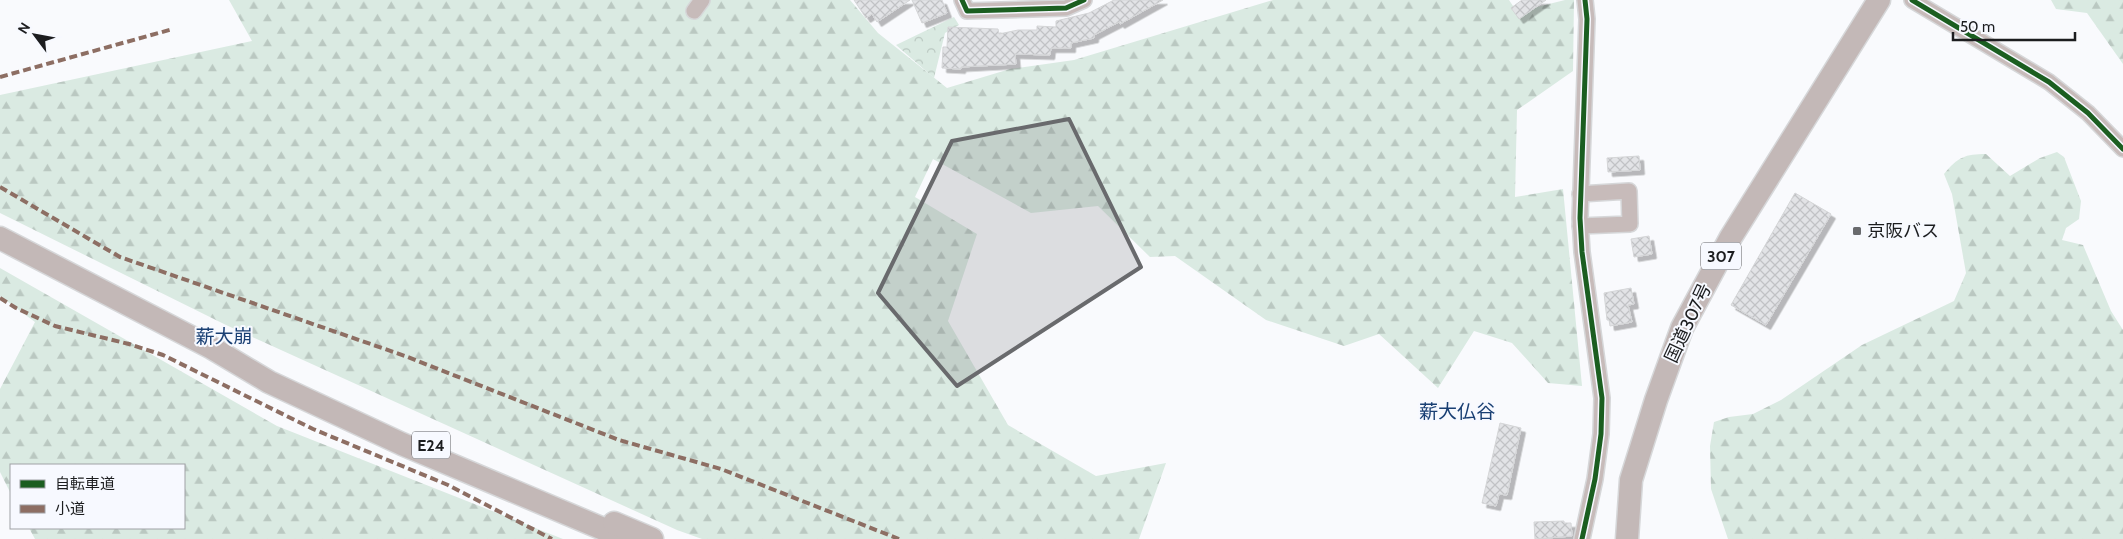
<svg xmlns="http://www.w3.org/2000/svg" width="2123" height="539" font-family="Cabin,'Noto Sans JP',sans-serif">
<style>
.forest{fill:url(#forest-firs)}
.park{fill:url(#park-crowns)}
.building{fill:url(#building-cross-hatch);stroke:#d4d5d7;filter:url(#shadow)}
.lines{fill:none;stroke-linecap:round;stroke-linejoin:round}
.minor-casing{stroke:#d6d7d9;stroke-width:18}
.highway-casing{stroke:#d6d7d9;stroke-width:25}
.minor{stroke:#c7bbba;stroke-width:15}
.highway{stroke:#c3b8b7;stroke-width:22}
.quiet{stroke:#8d6e63;stroke-width:4;stroke-dasharray:8 4;stroke-linecap:butt}
.cycleway-casing{stroke:#f7f9ff;stroke-width:8}
.cycleway{stroke:#1b5e20;stroke-width:5}
.marked{fill:#696a6d;fill-opacity:0.2;stroke:#696a6d;stroke-width:4;stroke-linejoin:round}
.poi-dot{fill:#696a6d;stroke:#f7f9ff;stroke-width:2}
.labels{text-anchor:middle;dominant-baseline:central;stroke-width:4;stroke-linejoin:round;paint-order:stroke}
.shield{fill:#f7f9ff;stroke:#5e5f62;stroke-width:1}
.shield-label{font-size:16px;font-weight:bold;fill:#1c1d1f}
.poi-label{font-size:18px;fill:#1c1d1f;stroke:#f7f9ff;text-anchor:start}
.street-label{font-size:18px;fill:#1c1d1f;stroke:#f7f9ff}
.neighbourhood-label{font-size:19px;fill:#193f73;stroke:#f7f9ff}
</style>
<defs>
<pattern id="forest-firs" width="22" height="20" patternUnits="userSpaceOnUse" patternTransform="scale(1.25)"><rect width="22" height="20" fill="#daeae2"/><path d="M5 1l3.5 6h-7zM16 11l3.5 6h-7z" fill="#bac8c1"/></pattern>
<pattern id="park-crowns" width="20" height="18" patternUnits="userSpaceOnUse" patternTransform="scale(1.25)"><rect width="20" height="18" fill="#daeae2"/><path d="M2 6a3 3 0 1 1 6 0M12 15a3 3 0 1 1 6 0" fill="none" stroke="#bac8c1"/></pattern>
<pattern id="building-cross-hatch" width="8" height="8" patternUnits="userSpaceOnUse" patternTransform="scale(1.25)"><rect width="8" height="8" fill="#e2e3e6"/><path d="M0 0l8 8M0 8l8-8" fill="none" stroke="#c1c2c5"/></pattern>
<filter id="shadow"><feDropShadow dx="4.5" dy="4.5" stdDeviation="0" flood-color="#0004"/></filter>
</defs>
<rect width="100%" height="100%" fill="#f9fafd"/>
<g class="forest">
<path d="M229 0H850L878 33 947 88 1010 69 1074 60 1273 0H1509L1517 12 1565 0H1574L1573 71 1517 110 1515 197 1563 189 1582 386 1548 383 1512 343 1474 331 1438 388 1379 334 1344 346 1266 320 1175 256 1150 257 1098 206 1031 213 933 159 915 197 977 234 948 321 1008 425 1096 476 1166 463 1139 539H702L677 530 226 325 0 213V95L252 41Z"/>
<path d="M2051 0H2123V64L2087 13 2056 9Z"/>
<path d="M2057 152 2064 157 2081 201 2079 219 2066 228 2062 240 2083 245 2111 311 2123 330V539H1728L1711 489 1710 446 1714 422 1729 417 1753 414 1781 400 1862 345 1954 301 1966 273 1952 194 1944 174C1958 157 1965 154 1986 154L2010 176 2040 158Z"/>
<path d="M0 268 277 426 563 539H35L29 528H184V465H11V494L0 472V389L35 322 0 296Z"/>
</g>
<path class="park" d="M954 17 959 25 945 33 934 78 896 45Z"/>
<g class="building">
<path d="M854 0H910L877 22 872 14 866 18Z"/>
<path d="M912 0H942L947 13 922 23Z"/>
<path d="M1114 0H1163L1120 24 1119 22 1094 35V38L1071 43V48H1051L1050 55 1015 54 1016 64 961 67V69L942 68 943 47H947L948 27 998 29 999 34 1018 30H1037V26L1056 27V21L1089 13Z"/>
<path d="M1522 0H1546L1519 19 1511 8Z"/>
<path d="M1639 156 1640 170 1608 172 1607 158Z"/>
<path d="M1795 193 1831 214 1766 325 1731 305Z"/>
<path d="M1649 236 1652 254 1634 257 1631 239Z"/>
<path d="M1631 288 1634 304 1628 305 1632 322 1610 326 1609 320H1607L1604 293Z"/>
<path d="M1500 423 1521 428 1507 495 1499 494 1496 506 1482 503Z"/>
<path d="M1564 521V523H1571L1572 536 1535 539 1534 522Z"/>
</g>
<g class="lines">
<g class="minor-casing">
<g id="minor">
<path d="M962 0 967 11 1066 8 1084 0"/>
<path d="M1912 0 2049 82 2088 113 2123 149"/>
<path d="M694 11 702 0"/>
<path d="M1580 226 1630 224 1629 191 1580 194"/>
<path d="M1582 539 1595 479 1601 434 1602 398 1582 252 1580 218 1587 19 1585 0"/>
</g>
</g>
<g class="highway-casing">
<g id="highway">
<path d="M0 238 212 348 269 382 402 444 627 539"/>
<path d="M614 523 652 539"/>
<path d="M1627 539 1631 480 1656 400 1682 328 1731 237 1879 0"/>
</g>
</g>
<use href="#minor" class="minor"/>
<use href="#highway" class="highway"/>
<g class="quiet">
<path d="M0 77 173 29"/>
<path d="M0 187 120 257 405 356 619 440 721 469 899 539"/>
<path d="M0 298 16 308 55 326 129 344 163 355 313 429 448 485 552 539"/>
</g>
<g class="cycleway-casing">
<g id="cycleway">
<path d="M962 0 967 11 1066 8 1084 0"/>
<path d="M1912 0 2049 82 2088 113 2123 149"/>
<path d="M1582 539 1595 479 1601 434 1602 398 1582 252 1580 218 1587 19 1585 0"/>
</g>
</g>
<use href="#cycleway" class="cycleway"/>
</g>
<path class="marked" d="M1069 119 1141 267 957 386 878 293 952 141Z"/>
<rect class="poi-dot" x="1852" y="226" width="10" height="10" rx="2.5"/>
<g class="labels">
<g class="shield">
<rect x="1701" y="242.5" width="40" height="27" rx="4"/>
<rect x="412" y="431.5" width="38" height="27" rx="4"/>
</g>
<g class="shield-label">
<text x="1721" y="256">307</text>
<text x="431" y="445">E24</text>
</g>
<g class="poi-label">
<text x="1867" y="231">京阪バス</text>
</g>
<g class="street-label">
<text transform="translate(1688 323) rotate(-65)">国道307号</text>
</g>
<g class="neighbourhood-label">
<text x="224" y="336">薪大崩</text>
<text x="1457" y="411">薪大仏谷</text>
</g>
</g>
<rect x="10" y="464" width="175" height="65" fill="#f7f9ff" stroke="#9fa1a5"/>
<rect x="20" y="480" width="25" height="8" fill="#1b5e20" stroke="#9fa1a5"/>
<text x="55" y="489" font-size="15" fill="#1c1d1f">自転車道</text>
<rect x="20" y="505" width="25" height="8" fill="#8d6e63" stroke="#9fa1a5"/>
<text x="55" y="514" font-size="15" fill="#1c1d1f">小道</text>
<g transform="translate(35 35) rotate(302)" stroke="#f7f9ff" stroke-width="4" paint-order="stroke">
<path d="M0-4L9 19L0 12L-9 19Z" fill="#1c1d1f"/>
<text y="-8" font-size="14" font-weight="bold" text-anchor="middle" fill="#1c1d1f">N</text>
</g>
<path d="M1953 32v8h122v-8" fill="none" stroke="#1c1d1f" stroke-width="2.5"/>
<text x="1960" y="32" font-size="15" fill="#1c1d1f" stroke="#f7f9ff" stroke-width="4" paint-order="stroke">50 m</text>
</svg>
